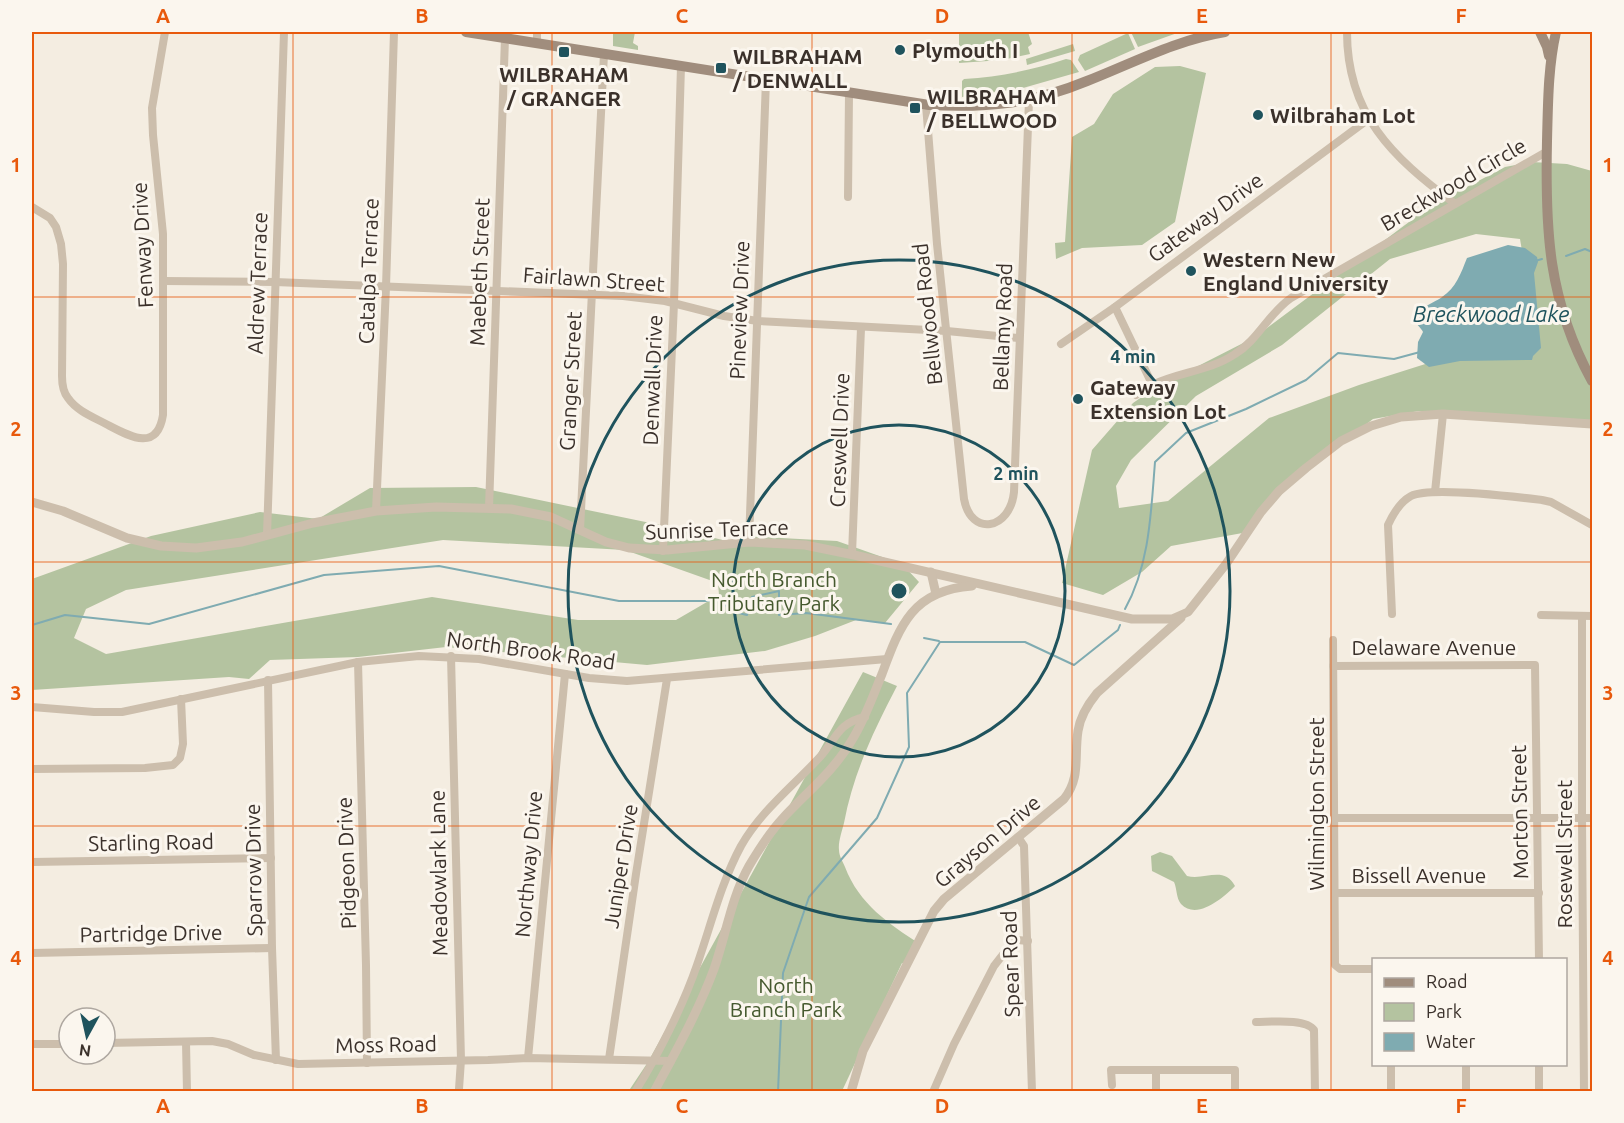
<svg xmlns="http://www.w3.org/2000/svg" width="1624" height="1123" font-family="Ubuntu,sans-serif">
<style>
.green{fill:#b4c3a0;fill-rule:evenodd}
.water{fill:#7fabb1}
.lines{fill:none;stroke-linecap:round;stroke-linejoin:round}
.stream{stroke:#7fabb1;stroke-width:2}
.minor{stroke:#ccbeac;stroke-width:8}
.tertiary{stroke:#ccbeac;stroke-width:9}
.secondary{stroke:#a08d7d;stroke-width:10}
.grid{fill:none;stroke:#e8590c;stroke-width:1.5;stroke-opacity:0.55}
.ring{fill:none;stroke:#1f535d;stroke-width:3}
.poi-dot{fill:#1f535d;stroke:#fbf6ee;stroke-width:2}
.labels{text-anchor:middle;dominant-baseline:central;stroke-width:6;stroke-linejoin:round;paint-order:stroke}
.poi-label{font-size:21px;font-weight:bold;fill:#3b312b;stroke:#fbf6ee;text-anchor:start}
.street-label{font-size:21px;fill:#3b312b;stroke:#fbf6ee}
.park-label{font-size:21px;fill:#45592e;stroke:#fbf6ee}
.water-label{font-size:22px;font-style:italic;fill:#1f535d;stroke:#fbf6ee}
.centre{fill:#1f535d;stroke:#fbf6ee;stroke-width:3}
.ring-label{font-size:18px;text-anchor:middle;font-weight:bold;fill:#1f535d;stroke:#fbf6ee;stroke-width:6;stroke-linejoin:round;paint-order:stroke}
.neatline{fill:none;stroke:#e8590c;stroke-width:2}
.grid-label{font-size:20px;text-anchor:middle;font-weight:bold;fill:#e8590c}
</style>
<rect width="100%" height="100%" fill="#f4ede1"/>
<g class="green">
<path d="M613 32H635L633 43 638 46V50L613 46Z"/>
<path d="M959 32H1028L1032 44 1028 47 1030 54 1002 60 959 63Z"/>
<path d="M1131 32H1180L1138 47Z"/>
<path d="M1128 33 1135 49 1085 71 1078 60 1080 55Z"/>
<path d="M1073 44 1075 51 1027 65 1026 59Z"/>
<path d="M1066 59 1071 60 1079 72 1023 88 962 97V81L964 79C1000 77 1032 70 1066 59Z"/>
<path d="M1180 66 1206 73 1175 222 1142 245 1082 248 1056 259 1055 243 1065 242 1072 137 1094 124 1113 94 1155 67Z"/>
<path d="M1532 162 1567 164 1592 171V424L1419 411 1373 419 1296 478 1248 532 1171 546 1142 572 1103 595 1062 583 1092 450 1133 403 1155 388 1255 337 1409 222 1442 189 1461 190 1505 167ZM1476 234 1520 239 1530 298 1517 335 1359 385 1269 418 1168 501 1119 508 1116 486 1131 460 1196 396 1282 345 1390 259Z"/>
<path d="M476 487 665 526 731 542 741 536 837 541 902 564 919 582 885 623 856 620 815 636 765 651 647 665 446 647 358 657 270 660 249 679 229 677 32 690V579L151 536 260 512 318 519 370 488ZM443 540 625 550 718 583 719 595 676 620H578L432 597 106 654 74 638 86 609 126 590Z"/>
<path d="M863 672 897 686C874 730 853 774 844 823 842 831 838 842 839 850 839 856 843 862 845 867 859 904 889 924 920 944L909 965 902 963 842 1091 628 1092 648 1062Z"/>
<path d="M1160 852 1172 856 1187 876C1204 881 1224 865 1235 886 1224 897 1197 921 1181 904 1176 898 1177 888 1174 882L1152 871 1151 856Z"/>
</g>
<path class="water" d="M1508 245 1525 248 1537 257 1538 262 1534 273 1541 348 1533 356 1532 360 1460 361 1429 367 1417 358 1418 342 1423 332C1422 329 1416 324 1415 321 1412 310 1436 302 1442 297 1456 288 1461 273 1467 258Z"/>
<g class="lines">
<g class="stream">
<path d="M1566 256 1585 249 1592 252"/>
<path d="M1535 261 1542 259"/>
<path d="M1125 609C1150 564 1151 511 1155 462L1186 433 1246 409 1306 380 1338 353 1394 359 1420 352"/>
<path d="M32 625 65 615 149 624 324 575 439 566 619 601H722L730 611 747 615 752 597 779 591V615L806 613 891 624"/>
<path d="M924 638 939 641"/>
<path d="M778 1092 783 973 809 897 877 818 909 747 907 693 940 642H1025L1074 665 1118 630 1120 625"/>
</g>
<g class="minor">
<path d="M537 32V43"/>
<path d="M1347 32C1347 114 1392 157 1454 203"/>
<path d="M926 105 937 244 964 499C971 537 1010 530 1014 492L1029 100"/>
<path d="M848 197 849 93"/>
<path d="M32 207 50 218 56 227 61 244 63 264 62 376C62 384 63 392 68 398 77 411 93 417 106 424 129 436 157 453 163 415V234L153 135 152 108 165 32"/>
<path d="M164 281 275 282 623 296 665 301 724 316 758 321 947 331 1019 338"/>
<path d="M1115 307 1152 384"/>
<path d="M1061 344 1115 307 1370 118"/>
<path d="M1136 395C1141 392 1146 388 1152 385 1178 372 1210 371 1235 354 1258 340 1269 313 1291 298L1546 152"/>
<path d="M1435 492 1443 414"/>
<path d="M489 508 505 38"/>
<path d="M376 511 386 287 394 32"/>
<path d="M580 530 604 54"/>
<path d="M267 535 284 32"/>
<path d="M749 542 766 80"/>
<path d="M663 551 674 303 681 66"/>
<path d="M852 554 861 328"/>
<path d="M1392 614 1388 525C1393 514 1400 502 1411 496 1431 486 1517 497 1542 500L1551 502 1592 525"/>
<path d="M1541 615 1592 616"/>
<path d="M1582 616V818L1584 1092"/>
<path d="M1333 640 1335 965 1340 969H1374"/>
<path d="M451 656 461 1060 459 1089"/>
<path d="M358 662 366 965 367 1063"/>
<path d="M1333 666 1535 665 1539 960"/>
<path d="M268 680 272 948 276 1060"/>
<path d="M32 707 94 712H122L358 662 419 656 479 659 589 678 627 681 887 659"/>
<path d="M32 769 145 768 173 765 180 758 183 744 181 699"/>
<path d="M1334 818H1592"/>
<path d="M1018 837 1024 846 1032 1092"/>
<path d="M32 862 271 858"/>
<path d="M1335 893H1539"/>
<path d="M32 953 272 948"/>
<path d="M1256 1022C1270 1022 1306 1018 1314 1030L1315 1092"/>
<path d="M186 1042 187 1092"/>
<path d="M105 1043 212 1041 228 1044 254 1055 298 1064 488 1060 528 1058 671 1061"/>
<path d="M32 1044H69"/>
<path d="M528 1058 565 674"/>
<path d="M609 1059 636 874 667 679"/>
<path d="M1391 1064V1092"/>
<path d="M1466 1064V1092"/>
<path d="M1539 1064V1092"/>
<path d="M1156 1070V1092"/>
<path d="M1112 1085 1111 1070H1235V1092"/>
<path d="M635 1092C658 1055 683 1006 697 965 711 925 721 883 741 846 761 811 792 787 819 758 836 740 837 723 865 717"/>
<path d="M933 1092 954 1044 994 966 1012 943 1018 940 1028 941"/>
</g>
<g class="tertiary">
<path d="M32 502 63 511 127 538 161 546 196 548 242 542 313 523 376 511 436 507 511 509 551 517 606 542 629 548 667 550 749 542 805 545 854 555 1132 619H1172L1188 612 1226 564 1261 512 1279 491 1306 468 1341 441 1371 426 1401 417 1443 414 1592 424"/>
<path d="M931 572 936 594"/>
<path d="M654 1092C676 1051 698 1012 714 969 726 935 731 898 749 866 759 849 770 832 783 818 807 792 834 771 852 740 865 719 873 696 882 674 900 625 913 590 972 586"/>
<path d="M851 1092 863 1051 934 911 944 899 1064 799C1081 778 1074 756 1078 731 1080 717 1088 704 1097 693L1181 618"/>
</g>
<g class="secondary">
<path d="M466 32 929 105C988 108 1031 104 1087 81 1133 63 1176 40 1225 32"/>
<path d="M1540 32 1547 47 1549 56"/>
<path d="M1556 32C1548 67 1548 104 1547 141 1545 230 1548 301 1592 381"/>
</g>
</g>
<path class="grid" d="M293 32V1092M552 32V1092M812 32V1092M1072 32V1092M1331 32V1092M32 297H1592M32 562H1592M32 826H1592"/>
<g class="ring">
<circle cx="899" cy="591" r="166"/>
<circle cx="899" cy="591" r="331"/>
</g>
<g class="poi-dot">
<circle cx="900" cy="50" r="6"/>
<rect x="558" y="46" width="12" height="12" rx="3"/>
<rect x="715" y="62" width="12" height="12" rx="3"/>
<rect x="909" y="102" width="12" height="12" rx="3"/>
<circle cx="1258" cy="115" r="6"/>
<circle cx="1191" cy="271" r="6"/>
<circle cx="1078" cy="399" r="6"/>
</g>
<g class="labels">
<g class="poi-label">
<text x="912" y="50">Plymouth I</text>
<text x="733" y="56">WILBRAHAM<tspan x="733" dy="24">/ DENWALL</tspan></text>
<text x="564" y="74" text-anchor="middle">WILBRAHAM<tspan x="564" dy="24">/ GRANGER</tspan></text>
<text x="927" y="96">WILBRAHAM<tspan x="927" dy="24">/ BELLWOOD</tspan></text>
<text x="1270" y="115">Wilbraham Lot</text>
<text x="1203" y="259">Western New<tspan x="1203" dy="24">England University</tspan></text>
<text x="1090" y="387">Gateway<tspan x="1090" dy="24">Extension Lot</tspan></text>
</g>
<g class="street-label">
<text transform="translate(1453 184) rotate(-30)">Breckwood Circle</text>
<text transform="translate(1205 217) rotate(-36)">Gateway Drive</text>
<text transform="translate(142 245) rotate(-93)">Fenway Drive</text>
<text transform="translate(368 271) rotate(-88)">Catalpa Terrace</text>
<text transform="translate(479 272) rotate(-88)">Maebeth Street</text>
<text transform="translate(594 279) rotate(4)">Fairlawn Street</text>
<text transform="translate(257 283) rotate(-88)">Aldrew Terrace</text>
<text transform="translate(739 310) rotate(-88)">Pineview Drive</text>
<text transform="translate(927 314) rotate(-96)">Bellwood Road</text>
<text transform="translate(1002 327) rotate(-88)">Bellamy Road</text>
<text transform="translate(652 380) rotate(-88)">Denwall Drive</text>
<text transform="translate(570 381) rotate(-87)">Granger Street</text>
<text transform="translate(839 440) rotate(-88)">Creswell Drive</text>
<text transform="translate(717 529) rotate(-2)">Sunrise Terrace</text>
<text x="1434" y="647">Delaware Avenue</text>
<text transform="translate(531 650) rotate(8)">North Brook Road</text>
<text transform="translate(1316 804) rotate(-90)">Wilmington Street</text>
<text transform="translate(1519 812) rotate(-91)">Morton Street</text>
<text transform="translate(987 841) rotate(-40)">Grayson Drive</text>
<text transform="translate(151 842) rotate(-1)">Starling Road</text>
<text transform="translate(1564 854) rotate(-90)">Rosewell Street</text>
<text transform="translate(346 863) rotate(-92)">Pidgeon Drive</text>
<text transform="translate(528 864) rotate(-85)">Northway Drive</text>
<text transform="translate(620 866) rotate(-81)">Juniper Drive</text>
<text transform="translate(253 870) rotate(-91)">Sparrow Drive</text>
<text transform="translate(438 873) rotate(-91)">Meadowlark Lane</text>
<text x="1419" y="875">Bissell Avenue</text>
<text transform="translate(151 933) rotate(-1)">Partridge Drive</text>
<text transform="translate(1010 964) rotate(-92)">Spear Road</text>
<text transform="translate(386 1044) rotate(-1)">Moss Road</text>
</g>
<g class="park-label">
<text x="774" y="579">North Branch<tspan x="774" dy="24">Tributary Park</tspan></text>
<text x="786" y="985">North<tspan x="786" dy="24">Branch Park</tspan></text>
</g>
<g class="water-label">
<text x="1491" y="313">Breckwood Lake</text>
</g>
</g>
<circle cx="899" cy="591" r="9" class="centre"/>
<g class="ring-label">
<text x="1133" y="363">4 min</text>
<text x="1016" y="480">2 min</text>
</g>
<rect width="1624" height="1123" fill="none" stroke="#fbf6ee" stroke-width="66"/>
<rect x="1372" y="958" width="195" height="108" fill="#fbf6ee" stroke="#aea7a0" stroke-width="1.5"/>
<rect x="1384" y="978" width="30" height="9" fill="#a08d7d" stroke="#aea7a0" stroke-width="1.5"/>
<text x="1426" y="988" font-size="18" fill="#3b312b">Road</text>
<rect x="1384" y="1003" width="30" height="18" fill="#b4c3a0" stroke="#aea7a0" stroke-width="1.5"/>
<text x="1426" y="1018" font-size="18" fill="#3b312b">Park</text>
<rect x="1384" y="1033" width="30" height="18" fill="#7fabb1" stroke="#aea7a0" stroke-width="1.5"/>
<text x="1426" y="1048" font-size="18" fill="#3b312b">Water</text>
<g transform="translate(87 1036) rotate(188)"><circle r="28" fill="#fbf6ee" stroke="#aea7a0" stroke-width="1.5"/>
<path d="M0-4.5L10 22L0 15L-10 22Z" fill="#1f535d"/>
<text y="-9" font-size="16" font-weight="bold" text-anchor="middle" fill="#3b312b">N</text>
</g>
<rect x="33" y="33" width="1558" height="1057" class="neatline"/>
<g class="grid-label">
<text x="163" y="23">A</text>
<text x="422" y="23">B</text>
<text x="682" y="23">C</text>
<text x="942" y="23">D</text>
<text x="1202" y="23">E</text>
<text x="1461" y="23">F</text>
<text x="16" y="172">1</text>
<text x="1608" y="172">1</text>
<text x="16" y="436">2</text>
<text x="1608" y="436">2</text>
<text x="16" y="700">3</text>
<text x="1608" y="700">3</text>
<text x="16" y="965">4</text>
<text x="1608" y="965">4</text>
<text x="163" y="1113">A</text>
<text x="422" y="1113">B</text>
<text x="682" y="1113">C</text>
<text x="942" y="1113">D</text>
<text x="1202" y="1113">E</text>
<text x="1461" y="1113">F</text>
</g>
</svg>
